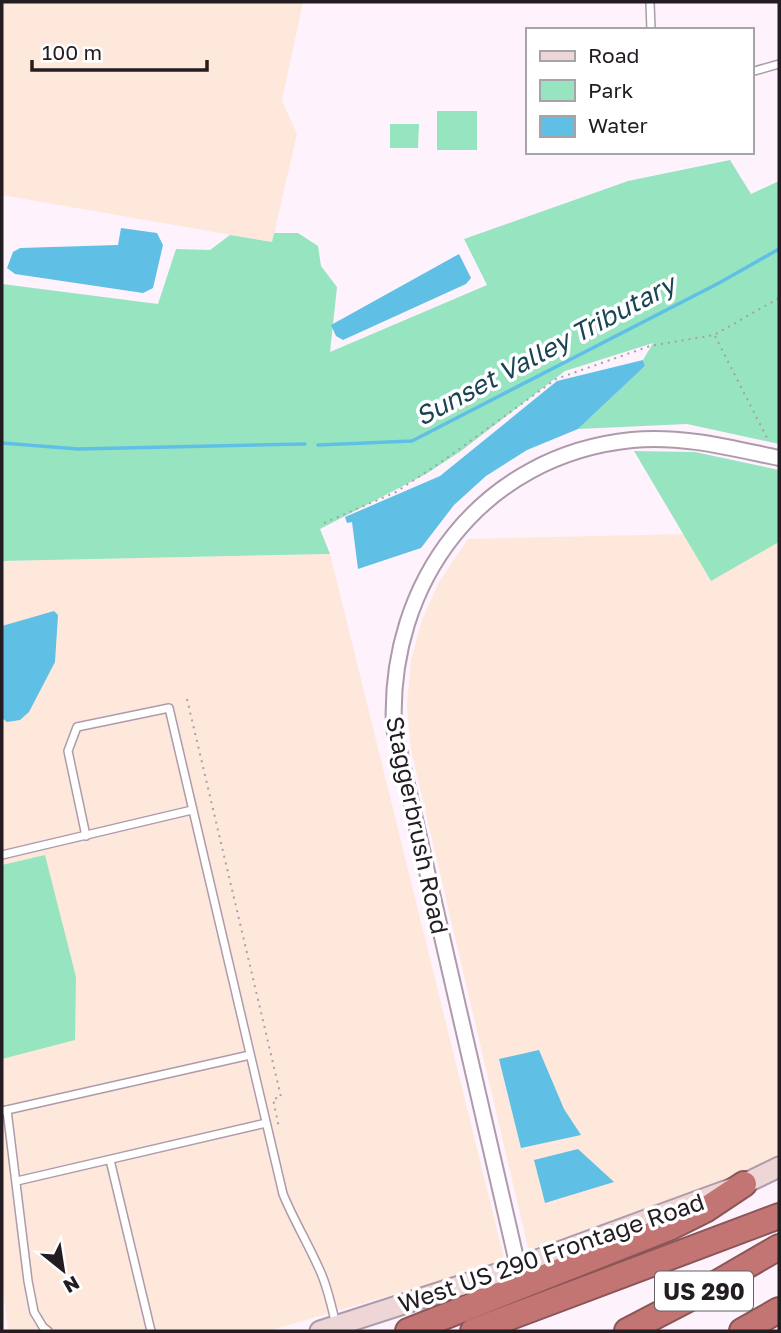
<svg xmlns="http://www.w3.org/2000/svg" width="781" height="1333" font-family="'Golos Text',sans-serif">
<style>
.commercial{fill:#fee8db}
.green{fill:#97e4c1}
.water{fill:#60bfe5}
.lines{fill:none;stroke-linecap:round;stroke-linejoin:round}
.stream{stroke:#60bfe5;stroke-width:3.5}
.service-casing{stroke:#ad9bab;stroke-width:10}
.minor-casing{stroke:#ad9bab;stroke-width:18}
.secondary-casing{stroke:#ad9bab;stroke-width:23}
.motorway-casing{stroke:#8a5657;stroke-width:28}
.path{stroke:#a99fa8;stroke-width:2;stroke-dasharray:2 5;stroke-linecap:butt}
.service{stroke:#fff;stroke-width:7}
.minor{stroke:#fff;stroke-width:14}
.secondary{stroke:#edd6d5;stroke-width:19}
.motorway{stroke:#c27573;stroke-width:24}
.labels{text-anchor:middle;dominant-baseline:central;stroke-width:7;stroke-linejoin:round;paint-order:stroke}
.shield{fill:#fff;stroke:#656064;stroke-width:2}
.shield-label{font-size:23px;font-weight:bold;fill:#231c22}
.street-label{font-size:24px;fill:#231c22;stroke:#fff}
.water-label{font-size:26px;font-style:italic;fill:#1a4454;stroke:#fff}
</style>
<rect width="100%" height="100%" fill="#fef2fd"/>
<g class="commercial">
<path d="M2 2H303L282 100 297 134 272 242 2 195Z"/>
<path d="M779 532V1156L675 1202 529 1252 411 750 407 706 411 660 422 620 439 582 468 539Z"/>
<path d="M330 554 505 1262 268 1331H8L2 1283V561Z"/>
</g>
<g class="green">
<rect x="437" y="111" width="40" height="39"/>
<path d="M390 124H419L418 148H390Z"/>
<path d="M730 160 751 194 779 181V444L687 424 578 429 645 366 643 360 653 343 565 371 461 451 426 474 320 529 330 554 2 561V284L158 304 176 249 210 250 230 235 272 242 274 233H298L318 246 321 266 337 287 330 352 487 285 464 239 628 181Z"/>
<path d="M634 451 695 452 779 470V542L711 581Z"/>
<path d="M45 855 76 977 75 1040 2 1059V865Z"/>
</g>
<g class="water">
<path d="M121 228 157 233 163 245 153 288 143 293 15 274 7 268 13 252 20 248 118 245Z"/>
<path d="M459 254 471 278 466 284 343 340 336 336 331 325Z"/>
<path d="M643 360 645 366 578 429 527 450 486 476 454 505 421 548 358 569 352 522 347 523 345 517 440 476 557 381Z"/>
<path d="M54 611 58 615 55 662 29 712 20 720 7 722 2 718V626Z"/>
<path d="M539 1050 564 1109 581 1135 521 1148 499 1059Z"/>
<path d="M578 1149 614 1182 545 1203 534 1160Z"/>
</g>
<g class="lines">
<g class="stream">
<path d="M2 443 78 449 305 444"/>
<path d="M318 445 412 441 719 283 779 249"/>
</g>
<g class="service-casing">
<g id="service">
<path d="M650 2 651 30"/>
<path d="M751 72 779 64"/>
<path d="M86 836 68 751 77 727 169 708 283 1194C294 1221 309 1245 321 1273 328 1289 332 1308 336 1325"/>
<path d="M2 855 192 810"/>
<path d="M7 1110 250 1055"/>
<path d="M2 1111 7 1110 28 1281 34 1312 43 1327 48 1331"/>
<path d="M110 1160 151 1331"/>
<path d="M17 1181 266 1123"/>
</g>
</g>
<g class="minor-casing">
<path id="minor" d="M518 1267 394 728C387 582 482 455 632 440 682 435 731 448 779 458"/>
</g>
<g class="secondary-casing">
<path id="secondary" d="M320 1331 518 1267 744 1184 779 1167"/>
</g>
<g class="motorway-casing">
<g id="motorway">
<path d="M408 1331 671 1227 705 1210 744 1184"/>
<path d="M473 1331 779 1216"/>
<path d="M627 1331 698 1294 779 1247"/>
<path d="M742 1331 779 1310"/>
</g>
</g>
<g class="path">
<path d="M715 336 767 438"/>
<path d="M324 523 396 492 444 460 556 379 650 346 714 335 779 298"/>
<path d="M187 699 281 1097 273 1099 279 1128"/>
</g>
<use href="#service" class="service"/>
<use href="#minor" class="minor"/>
<use href="#secondary" class="secondary"/>
<use href="#motorway" class="motorway"/>
</g>
<g class="labels">
<rect class="shield" x="655" y="1271.5" width="98" height="39" rx="5"/>
<g class="shield-label">
<text x="704" y="1291">US 290</text>
</g>
<g class="street-label">
<text transform="translate(418 825) rotate(78)">Staggerbrush Road</text>
<text transform="translate(551 1252) rotate(-19)">West US 290 Frontage Road</text>
</g>
<g class="water-label">
<text transform="translate(545 350) rotate(-28)">Sunset Valley Tributary</text>
</g>
</g>
<rect width="781" height="1333" fill="none" stroke="#231c22" stroke-width="7"/>
<rect x="526" y="28" width="228" height="126" fill="#ffffff" stroke="#a7a4a7" stroke-width="2"/>
<rect x="540" y="51" width="35" height="10" fill="#edd6d5" stroke="#a7a4a7" stroke-width="2"/>
<text x="588" y="63" font-size="21" fill="#231c22">Road</text>
<rect x="540" y="80" width="35" height="21" fill="#97e4c1" stroke="#a7a4a7" stroke-width="2"/>
<text x="588" y="98" font-size="21" fill="#231c22">Park</text>
<rect x="540" y="116" width="35" height="21" fill="#60bfe5" stroke="#a7a4a7" stroke-width="2"/>
<text x="588" y="133" font-size="21" fill="#231c22">Water</text>
<g transform="translate(63 1270) rotate(150)" stroke="#ffffff" stroke-width="5" paint-order="stroke">
<path d="M0-5L12 26L0 18L-12 26Z" fill="#231c22"/>
<text y="-10" font-size="19" font-weight="bold" text-anchor="middle" fill="#231c22">N</text>
</g>
<path d="M32 60v10h175v-10" fill="none" stroke="#231c22" stroke-width="3.5"/>
<text x="42" y="60" font-size="21" fill="#231c22" stroke="#ffffff" stroke-width="5" paint-order="stroke">100 m</text>
</svg>
